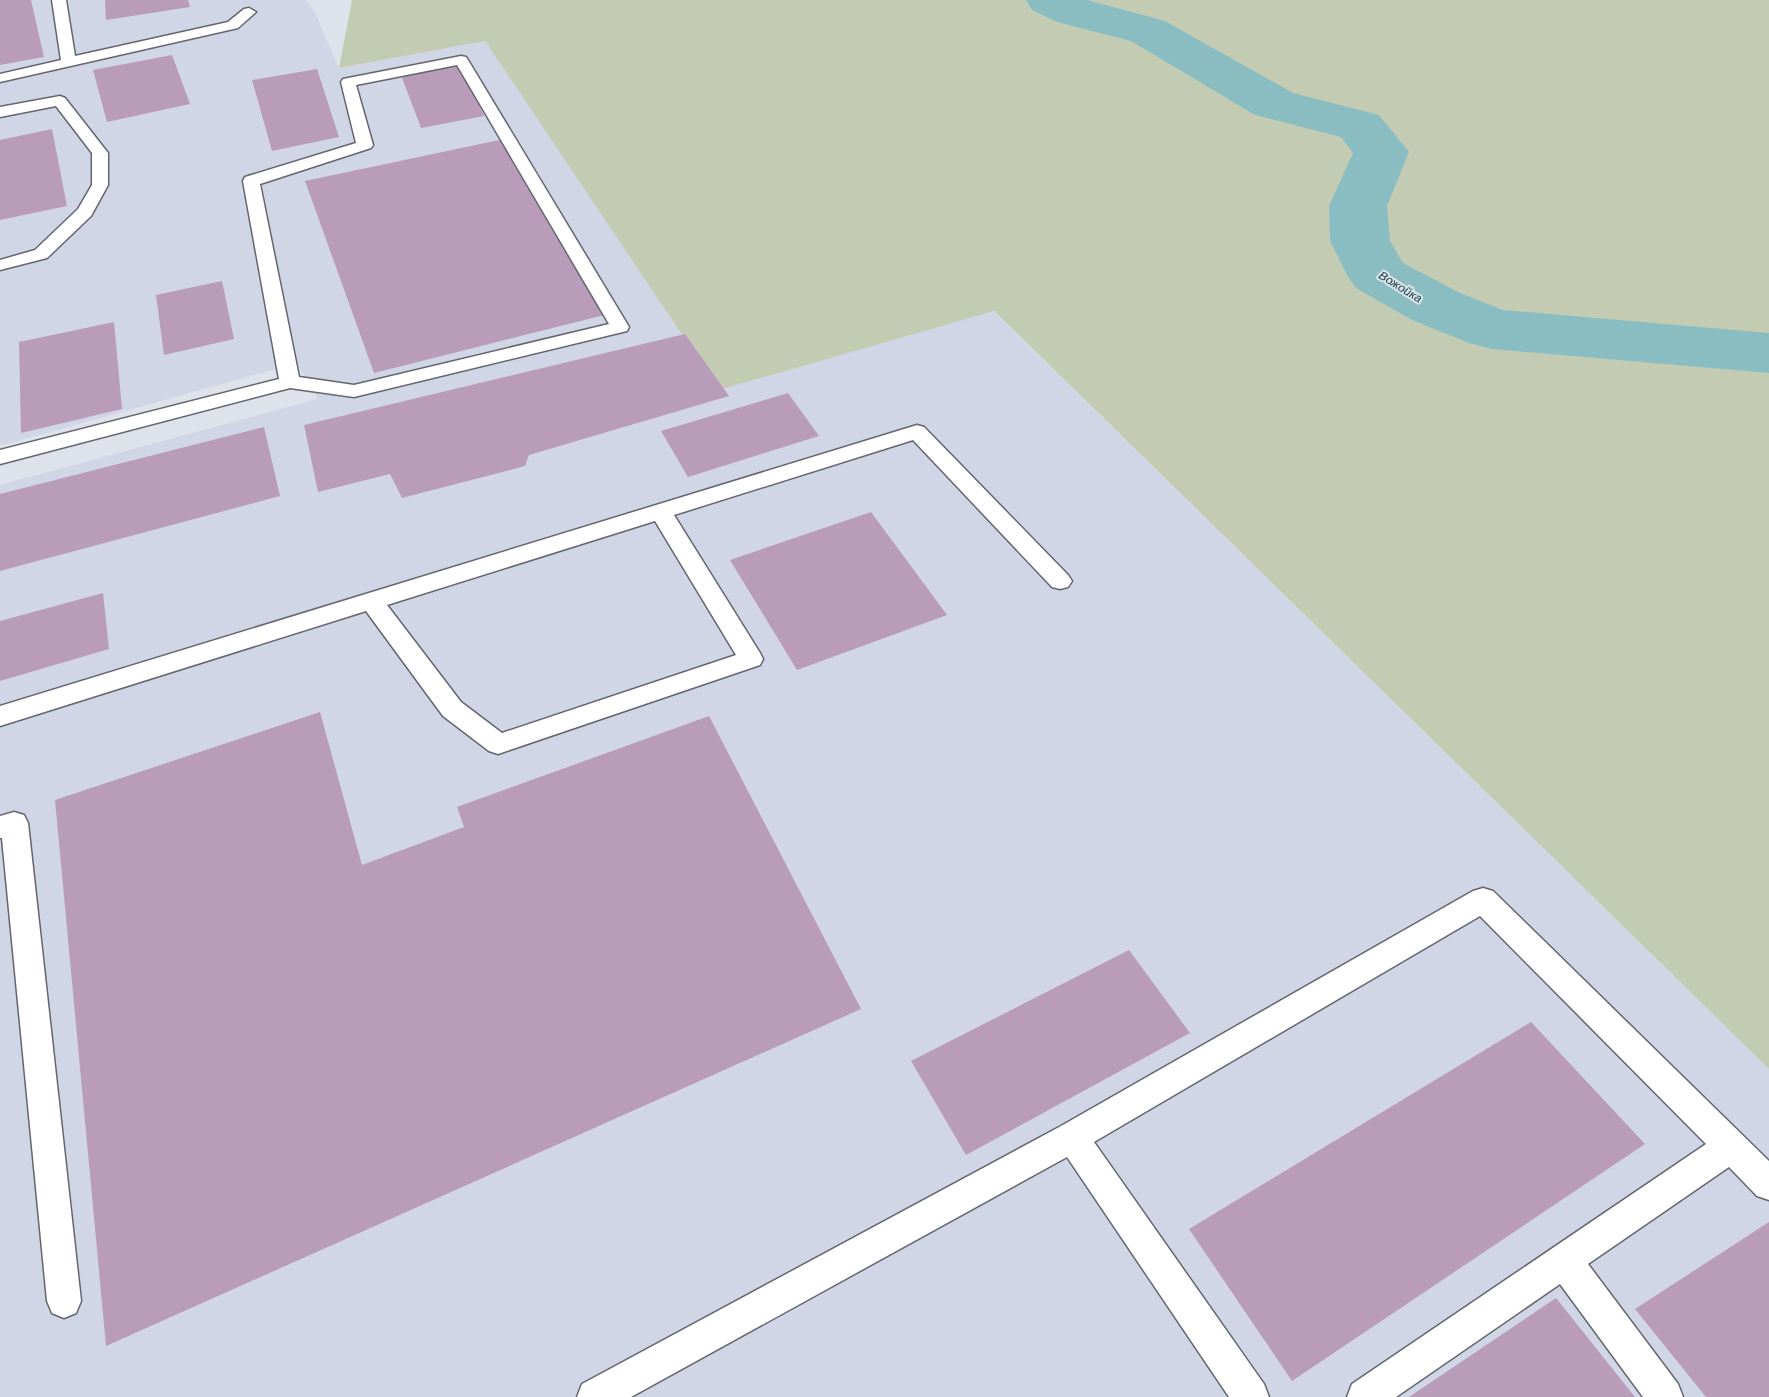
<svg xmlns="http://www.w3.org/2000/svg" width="1769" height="1397" font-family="Barlow,sans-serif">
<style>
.built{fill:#d1d6e6}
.green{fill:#c3ccb2}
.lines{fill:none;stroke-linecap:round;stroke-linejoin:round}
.river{fill:#89bdc2;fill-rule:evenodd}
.building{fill:#b89cba}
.lane-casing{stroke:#63666f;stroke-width:3}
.lane{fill:#fff;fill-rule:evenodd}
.labels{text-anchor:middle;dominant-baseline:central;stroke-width:4;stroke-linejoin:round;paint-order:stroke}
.far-water-label{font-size:12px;font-style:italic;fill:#104045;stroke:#dee2eb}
</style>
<rect width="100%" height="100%" fill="#dee2eb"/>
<path class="built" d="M0 0H306L316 15 339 68 485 41 719 390 993 311 1769 1069V1397H0V485L318 399 297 363 0 446Z"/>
<path class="green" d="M352 0H1769V1069L994 311 719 390 485 41 339 68Z"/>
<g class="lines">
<path class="river" d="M1026 0H1087L1165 21 1293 93 1379 115 1409 152 1387 206 1390 241 1403 263 1458 292 1503 310 1769 333V373L1492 349 1469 343 1412 320 1356 288 1347 275 1330 241 1329 206 1353 153 1341 137 1255 115 1131 41 1057 22 1032 10Z"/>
</g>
<g class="building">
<path d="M0 0H31L44 57 0 65Z"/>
<path d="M105 0H188L190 7 106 20Z"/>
<path d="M172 55 190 104 107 122 93 70Z"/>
<path d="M461 65 484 116 421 128 401 75Z"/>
<path d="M317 69 339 137 272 151 252 80Z"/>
<path d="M52 129 67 206 0 220V140Z"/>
<path d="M504 139 605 315 374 373 305 181Z"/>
<path d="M222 281 234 339 164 355 156 295Z"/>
<path d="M114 322 122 409 21 433 19 342Z"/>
<path d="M685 334 729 396 529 455 525 466 402 498 390 474 318 492 304 425Z"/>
<path d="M788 393 819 436 688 477 661 431Z"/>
<path d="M264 427 280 496 0 571V494Z"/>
<path d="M871 512 947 615 797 670 730 560Z"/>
<path d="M103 593 109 649 0 681V621Z"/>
<path d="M320 712 362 865 464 827 457 807 709 716 861 1009 106 1346 55 800Z"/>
<path d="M1129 950 1190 1033 966 1155 911 1061Z"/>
<path d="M1531 1022 1645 1144 1292 1381 1189 1229Z"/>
<path d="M1769 1222V1397H1706L1635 1309Z"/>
<path d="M1556 1298 1635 1397H1409Z"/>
</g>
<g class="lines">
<g class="lane-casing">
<g id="lane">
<path d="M52 0H66L75 56 228 22 244 9 249 8 256 12 238 28 0 82V74L61 60Z"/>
<path d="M461 56 466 57 468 60 629 327 627 331 354 397 290 388 0 464V450L279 379 243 181 245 177 356 143 341 82 343 79ZM457 65 609 324 354 385 299 377 260 184 371 148 373 145 356 85Z"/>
<path d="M60 96 65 98 108 153V185L91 216 47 258 0 270V260L35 250 78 209 92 185V153L56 106 0 117V107Z"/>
<path d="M917 425 924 427 1068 575 1072 581 1068 587 1060 589 1052 587 913 440 674 515 760 653 763 659 760 665 498 754 489 751 443 716 366 611 0 726V706ZM655 521 736 655 502 733 461 702 387 605Z"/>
<path d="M14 812 24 815 28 823 81 1301 76 1313 64 1318 52 1313 47 1301 2 838H0V816Z"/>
<path d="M1483 888 1493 891 1769 1161V1200L1757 1196 1729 1167 1588 1264 1678 1384 1683 1397H1643L1560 1284 1396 1397H1347L1352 1384 1706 1144 1480 916 1094 1142 1264 1384 1269 1397H1229L1067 1157 631 1397H577L582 1384 1061 1126 1473 891Z"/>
</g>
</g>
<use href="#lane" class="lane"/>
</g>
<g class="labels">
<g class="far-water-label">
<text transform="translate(1401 286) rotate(32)">Вожойка</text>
</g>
</g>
</svg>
